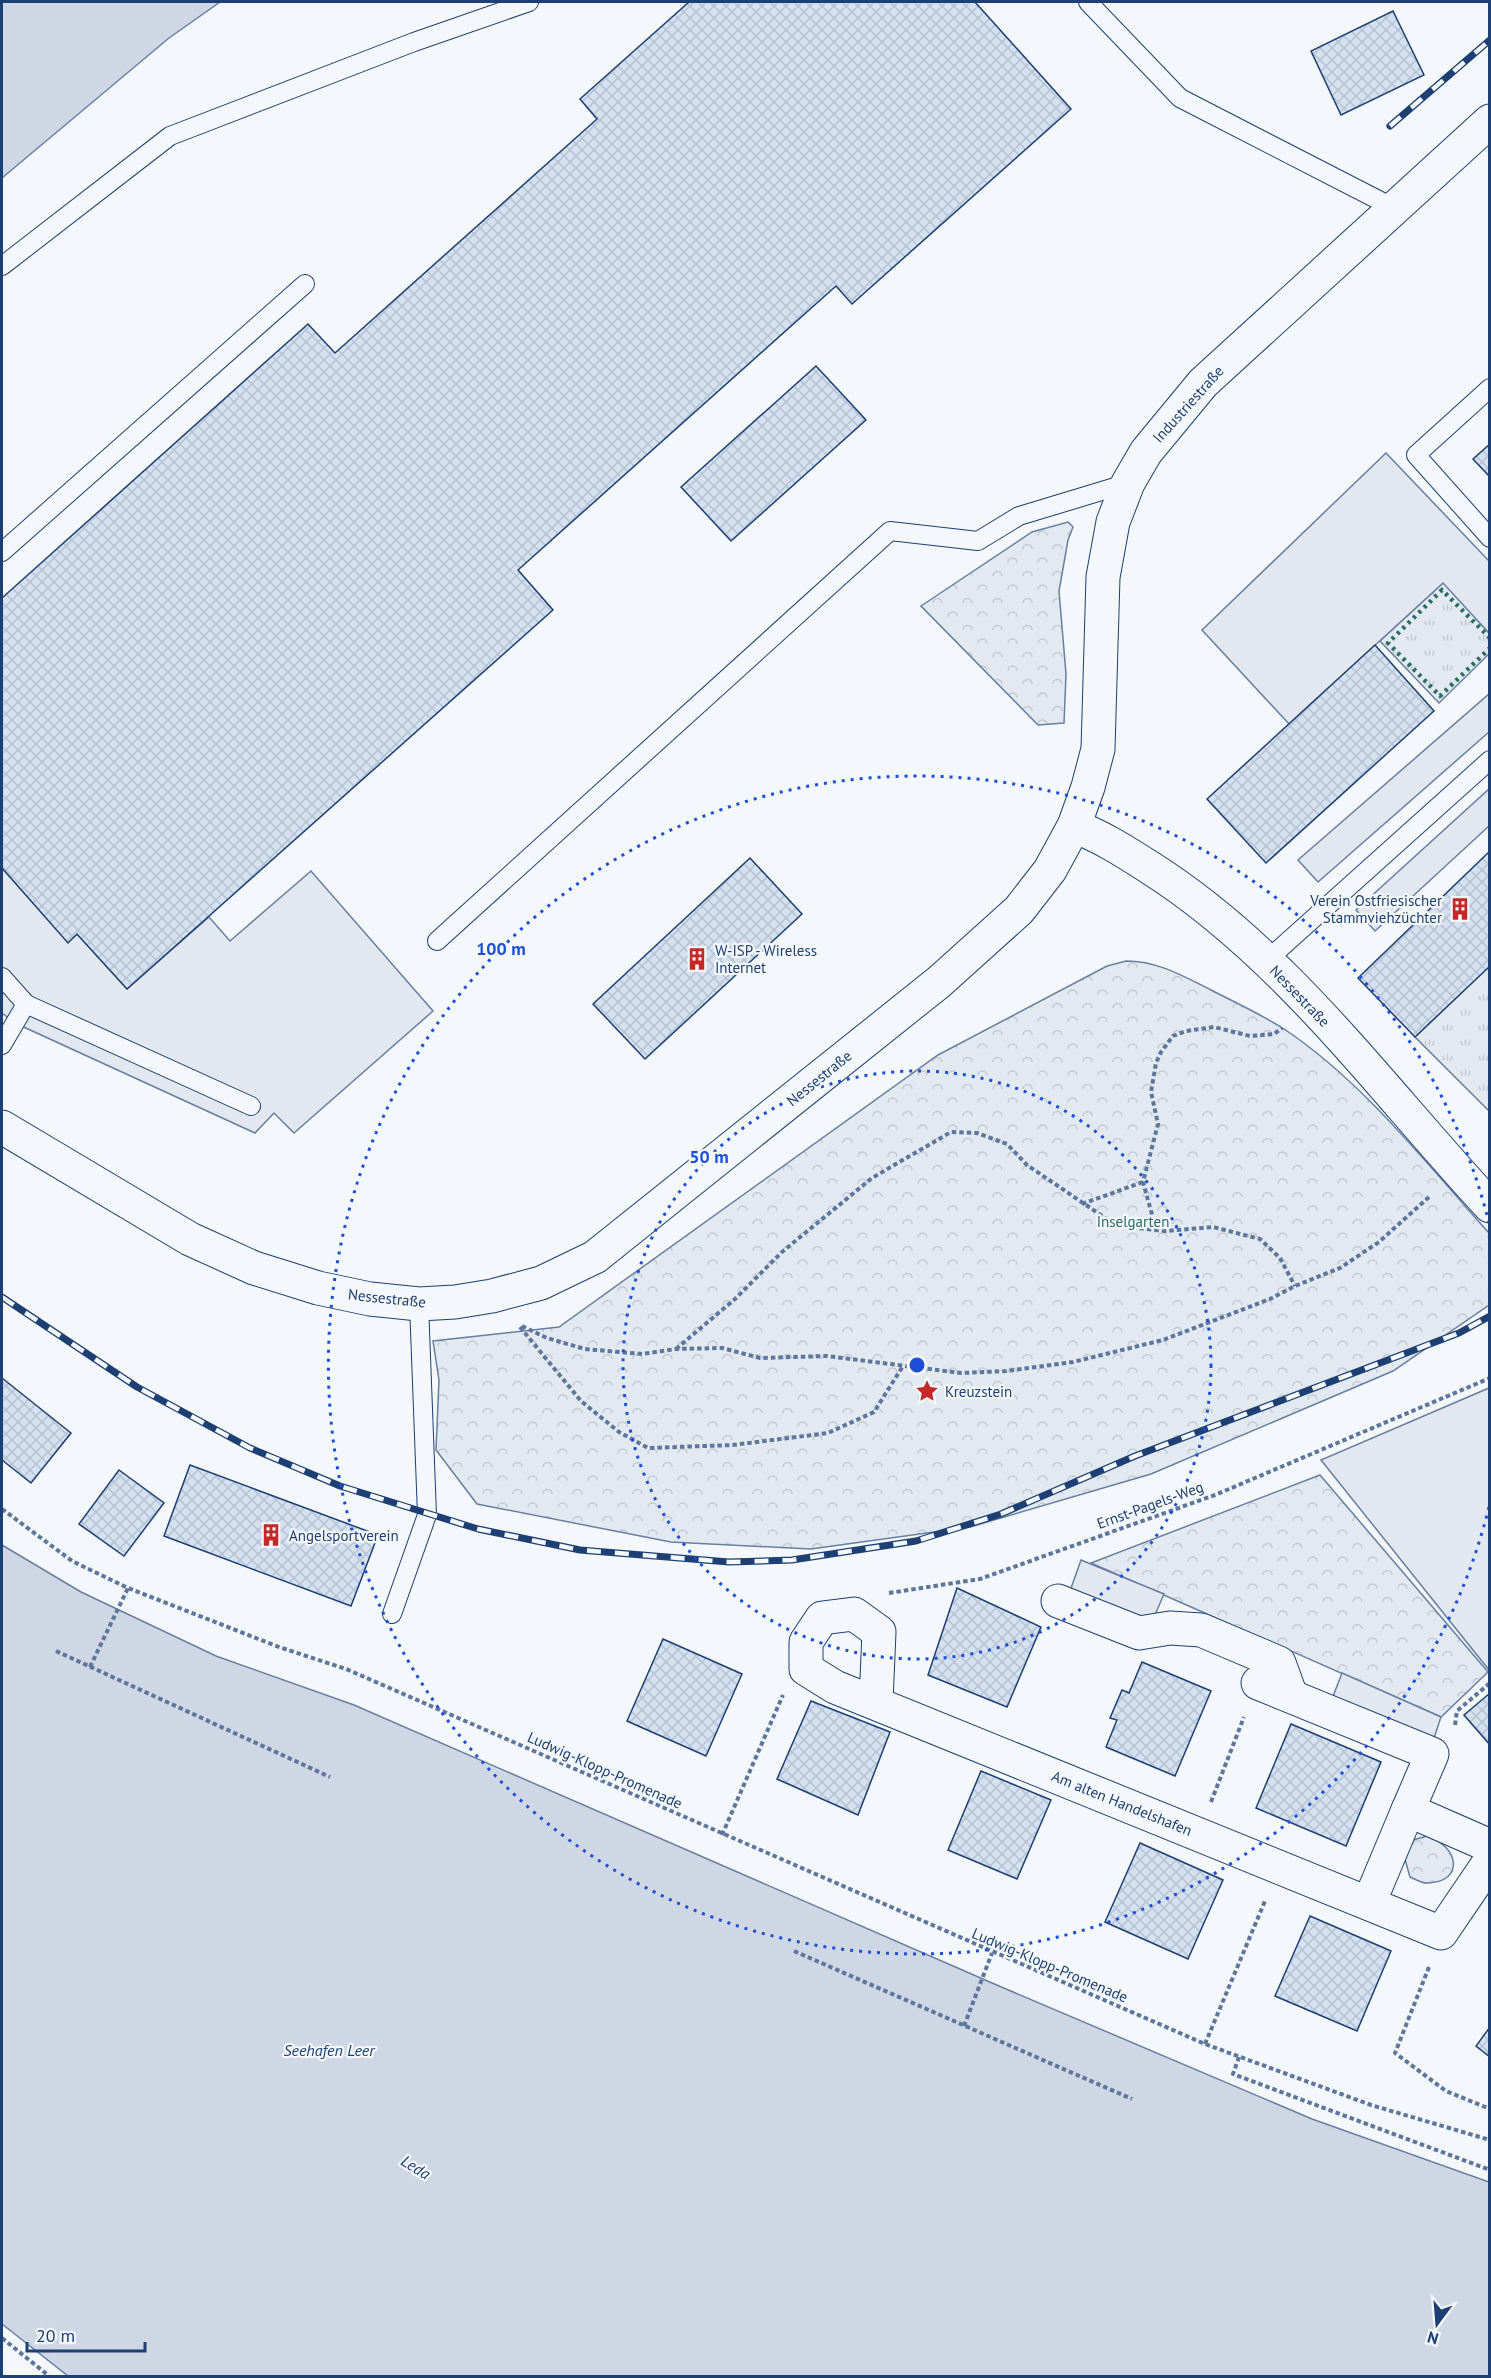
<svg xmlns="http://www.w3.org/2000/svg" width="1491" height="2378" font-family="'PT Sans',sans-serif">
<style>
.grass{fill:url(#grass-tufts);stroke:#687fa3;stroke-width:1.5}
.forest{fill:url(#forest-crowns);stroke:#687fa3;stroke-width:1.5}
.parking{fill:#e3e8f0;stroke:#687fa3;stroke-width:1.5}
.water{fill:#cfd7e4;stroke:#687fa3;stroke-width:1.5}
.building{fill:url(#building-cross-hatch);stroke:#1d3f73;stroke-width:1.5}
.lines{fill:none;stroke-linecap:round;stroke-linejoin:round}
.service-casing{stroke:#1d3f73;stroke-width:20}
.minor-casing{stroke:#1d3f73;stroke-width:35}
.path{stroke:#5e769c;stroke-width:4;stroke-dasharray:4.5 3;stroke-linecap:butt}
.service{stroke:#f4f7fb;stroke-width:18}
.minor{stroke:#f4f7fb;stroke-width:33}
.rail-casing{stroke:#1d3f73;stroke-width:7}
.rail{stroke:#f4f7fb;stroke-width:4.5;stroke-dasharray:14;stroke-linecap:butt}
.hedge{stroke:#2c6c60;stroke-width:4.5;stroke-dasharray:3 4.5;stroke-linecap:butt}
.ring{fill:none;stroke:#1d4ed8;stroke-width:3;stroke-dasharray:3 6}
.labels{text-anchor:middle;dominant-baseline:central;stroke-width:4.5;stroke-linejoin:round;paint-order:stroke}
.street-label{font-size:15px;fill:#1d3f73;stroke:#f4f7fb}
.poi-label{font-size:15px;fill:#1d3f73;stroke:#f4f7fb;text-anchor:start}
.park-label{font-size:15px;fill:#2c6c60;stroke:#f4f7fb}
.water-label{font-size:16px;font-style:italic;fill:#1d3f73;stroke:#f4f7fb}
.centre{fill:#1d4ed8;stroke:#f4f7fb;stroke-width:3}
.ring-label{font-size:18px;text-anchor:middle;font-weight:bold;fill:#1d4ed8;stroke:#f4f7fb;stroke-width:4.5;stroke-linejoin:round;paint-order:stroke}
</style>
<defs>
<pattern id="grass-tufts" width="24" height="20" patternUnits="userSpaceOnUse" patternTransform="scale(1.5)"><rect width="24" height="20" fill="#e3e9f0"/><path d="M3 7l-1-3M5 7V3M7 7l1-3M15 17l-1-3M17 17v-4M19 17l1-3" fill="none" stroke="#c2c9d1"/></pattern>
<pattern id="forest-crowns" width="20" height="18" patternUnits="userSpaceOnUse" patternTransform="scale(1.5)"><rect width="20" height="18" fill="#e3e9f0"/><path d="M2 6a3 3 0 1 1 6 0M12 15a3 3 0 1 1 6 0" fill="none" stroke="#c2c9d1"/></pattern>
<pattern id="building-cross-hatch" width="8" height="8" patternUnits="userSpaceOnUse" patternTransform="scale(1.5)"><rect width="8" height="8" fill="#d5e0f0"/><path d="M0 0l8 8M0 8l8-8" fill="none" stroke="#b6c1d1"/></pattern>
</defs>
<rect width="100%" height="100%" fill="#f4f7fb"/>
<g class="grass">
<path d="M1444 582 1489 633V654L1439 703 1380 641Z"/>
<path d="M1489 966V1111L1415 1037Z"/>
</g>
<g class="forest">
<path d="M1068 522 1073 527 1068 540 1059 591 1066 674 1064 723 1038 725 921 606 1032 532Z"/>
<path d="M1126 961C1158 961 1183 976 1211 990 1236 1003 1263 1015 1287 1031 1365 1084 1426 1163 1489 1233V1305L1393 1371 1151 1474 970 1527 811 1549 671 1542 477 1504 436 1450 439 1380 433 1341 559 1327 938 1055 1107 966Z"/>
<path d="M1320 1475 1488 1672 1441 1717 1091 1563Z"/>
<path d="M1427 1836C1460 1847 1464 1882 1428 1883 1423 1884 1415 1879 1410 1877L1404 1856 1413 1840Z"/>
</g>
<g class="parking">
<path d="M1386 453 1489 561V633L1443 583 1289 724 1202 630Z"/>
<path d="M1489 694V732L1318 882 1298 860Z"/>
<path d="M1489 789V826L1375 931 1356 910Z"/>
<path d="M2 868 68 942 77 934 127 989 209 917 230 941 311 871 433 1011 294 1133 274 1113 255 1133 15 1023 2 1013Z"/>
<path d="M1489 1388V1670L1321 1460Z"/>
<path d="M1081 1560 1164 1594 1151 1624 1070 1591Z"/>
<path d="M1342 1673 1441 1717 1432 1744 1327 1712Z"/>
</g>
<g class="water">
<path d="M2 2H220L169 38 2 178Z"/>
<path d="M2 1545 81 1592 216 1656 354 1705 999 1986 1312 2119 1489 2182V2376H68L2 2324Z"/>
</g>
<g class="building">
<path d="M689 2H975L1071 109 852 304 836 286 518 570 553 610 127 989 77 934 68 943 2 868V598L308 324 335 353 597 119 580 99Z"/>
<path d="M1393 11 1424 75 1341 115 1311 51Z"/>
<path d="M816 366 866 420 731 541 681 487Z"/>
<path d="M1490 444V477L1473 459Z"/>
<path d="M1375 645 1434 711 1266 863 1207 799Z"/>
<path d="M1490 851V966L1415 1037 1358 978Z"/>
<path d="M750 858 802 914 645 1059 593 1004Z"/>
<path d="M2 1378 71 1433 31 1483 2 1460Z"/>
<path d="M190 1465 378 1535 351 1606 164 1536Z"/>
<path d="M119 1470 164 1503 124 1556 79 1524Z"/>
<path d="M957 1588 1041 1627 1007 1707 928 1675Z"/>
<path d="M663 1639 742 1674 706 1756 627 1721Z"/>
<path d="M1142 1662 1211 1691 1175 1776 1106 1747 1117 1720 1110 1718 1122 1690 1129 1693Z"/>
<path d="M1490 1693V1745L1464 1715Z"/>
<path d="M811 1701 890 1732 858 1815 777 1779Z"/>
<path d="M1291 1724 1381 1762 1346 1846 1256 1808Z"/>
<path d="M981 1771 1051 1800 1017 1879 948 1850Z"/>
<path d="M1140 1843 1223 1880 1188 1959 1105 1922Z"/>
<path d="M1310 1916 1391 1951 1357 2031 1275 1996Z"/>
<path d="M1490 2027V2057L1476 2046Z"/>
</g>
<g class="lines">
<g class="service-casing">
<g id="service">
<path d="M1088 2 1180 98 1394 208"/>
<path d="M2 266 170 136 414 42 529 2"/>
<path d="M1490 388 1416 455 1490 538"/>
<path d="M2 552 305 284"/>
<path d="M437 941 890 531 978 541 1019 516 1128 483"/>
<path d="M1266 961 1490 760"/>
<path d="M2 977 26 1004 2 1045"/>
<path d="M26 1004 251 1106"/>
<path d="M392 1614 427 1515 419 1304"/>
</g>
</g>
<g class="minor-casing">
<g id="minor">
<path d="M1074 826C1102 837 1124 851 1149 867 1285 953 1381 1089 1490 1206"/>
<path d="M2 1127 190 1239 254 1268 318 1288 370 1299 419 1304 455 1302 492 1296 541 1283 595 1257 939 982 1019 910 1050 870 1074 826 1088 787 1098 749 1103 577 1113 522 1128 483 1146 452 1203 383 1490 121"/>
<path d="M1058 1601 1139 1633 1170 1628 1201 1630 1279 1663 1291 1696"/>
<path d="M1258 1683 1432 1754 1408 1810"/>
<path d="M876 1702 879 1632 854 1614 822 1618 806 1642V1669L835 1687 1441 1933 1490 1861"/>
<path d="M1369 1903 1408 1810 1490 1846"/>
</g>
</g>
<g class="path">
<path d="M1082 1204 1143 1182"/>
<path d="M1156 1229 1143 1182 1158 1124 1151 1092 1156 1063 1161 1052 1173 1036 1186 1031 1214 1027 1250 1036 1274 1034 1282 1028"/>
<path d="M522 1326 547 1338 585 1349 642 1354 676 1349 722 1348 760 1358 827 1356 961 1373 1006 1371 1073 1362 1163 1340 1270 1299 1295 1286 1340 1268 1379 1242 1430 1196"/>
<path d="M520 1327 581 1401 619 1432 648 1448 733 1445 828 1433 874 1412 903 1366"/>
<path d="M676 1349 735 1299 782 1252 872 1178 951 1132 977 1133 1007 1144 1027 1165 1117 1226 1165 1231 1213 1227 1260 1239 1280 1258 1295 1286"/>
<path d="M2 1509 72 1561 128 1588 279 1647 346 1669 1205 2044 1371 2105 1490 2140"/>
<path d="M889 1593 980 1579 1215 1495 1490 1378"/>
<path d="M56 1651 330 1777"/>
<path d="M90 1667 128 1588"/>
<path d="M1455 1725 1457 1711 1490 1683"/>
<path d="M1211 1802 1244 1717"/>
<path d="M722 1835 783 1695"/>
<path d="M794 1951 1132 2099"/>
<path d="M1429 1967 1395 2053 1446 2091 1490 2109"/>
<path d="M964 2026 992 1953"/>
<path d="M1205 2044 1265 1901"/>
<path d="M1239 2057 1233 2074 1490 2170"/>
<path d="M2 2338 49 2376"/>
</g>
<use href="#service" class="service"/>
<use href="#minor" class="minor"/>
<g class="rail-casing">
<g id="rail">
<path d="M1390 126 1490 40"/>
<path d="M2 1297 137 1387 250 1448 340 1486 478 1529 580 1550 729 1562 792 1560 916 1541 1001 1514 1135 1456 1459 1333 1490 1316"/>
</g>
</g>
<use href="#rail" class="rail"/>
<path class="hedge" d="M1490 638 1442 590 1388 643 1440 696 1490 648"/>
</g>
<g class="ring">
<circle cx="917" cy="1365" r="294"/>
<path d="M1489 1507A589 589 0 1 1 1489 1223"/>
</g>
<defs>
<g id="building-bare" transform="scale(1.8)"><path d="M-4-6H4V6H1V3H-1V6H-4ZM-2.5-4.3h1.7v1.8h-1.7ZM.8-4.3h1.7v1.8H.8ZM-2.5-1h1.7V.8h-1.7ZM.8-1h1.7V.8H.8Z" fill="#c62828" stroke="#f4f7fb" stroke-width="2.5" paint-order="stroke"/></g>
<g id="sight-bare" transform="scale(1.8)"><path d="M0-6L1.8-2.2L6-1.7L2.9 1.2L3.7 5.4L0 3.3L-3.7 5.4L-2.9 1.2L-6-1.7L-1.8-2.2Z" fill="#c62828" stroke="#f4f7fb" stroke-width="2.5" paint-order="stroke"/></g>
</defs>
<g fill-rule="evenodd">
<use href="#building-bare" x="1460" y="909"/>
<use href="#building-bare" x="697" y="959"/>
<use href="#sight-bare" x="927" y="1391"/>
<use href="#building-bare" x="271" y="1535"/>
</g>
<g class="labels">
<g class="street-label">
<text transform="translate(1188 404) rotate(-48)">Industriestraße</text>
<text transform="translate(1300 996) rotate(46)">Nessestraße</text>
<text transform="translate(819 1078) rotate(-39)">Nessestraße</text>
<text transform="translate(387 1298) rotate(6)">Nessestraße</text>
<text transform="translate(1150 1505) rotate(-20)">Ernst-Pagels-Weg</text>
<text transform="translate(605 1770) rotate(24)">Ludwig-Klopp-Promenade</text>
<text transform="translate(1122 1803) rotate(22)">Am alten Handelshafen</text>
<text transform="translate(1050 1965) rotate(23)">Ludwig-Klopp-Promenade</text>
</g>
<g class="poi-label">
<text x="1442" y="900" text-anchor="end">Verein Ostfriesischer<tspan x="1442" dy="17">Stammviehzüchter</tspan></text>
<text x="715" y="950">W-ISP - Wireless<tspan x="715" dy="17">Internet</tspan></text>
<text x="945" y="1391">Kreuzstein</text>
<text x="289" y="1535">Angelsportverein</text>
</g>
<g class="park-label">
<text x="1133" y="1221">Inselgarten</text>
</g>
<g class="water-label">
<text x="329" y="2050">Seehafen Leer</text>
<text transform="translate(416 2167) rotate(32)">Leda</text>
</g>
</g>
<circle cx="917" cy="1365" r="9" class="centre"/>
<g class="ring-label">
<text x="501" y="955">100 m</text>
<text x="709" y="1163">50 m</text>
</g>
<rect width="1491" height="2378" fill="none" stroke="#1d3f73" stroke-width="6"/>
<g transform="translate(1437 2324) rotate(196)" stroke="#f4f7fb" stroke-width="4.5" paint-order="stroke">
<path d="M0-4.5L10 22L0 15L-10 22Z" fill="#1d3f73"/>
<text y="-9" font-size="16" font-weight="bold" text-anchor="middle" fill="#1d3f73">N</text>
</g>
<path d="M27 2342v9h118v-9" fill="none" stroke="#1d3f73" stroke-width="3"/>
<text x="36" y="2342" font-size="18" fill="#1d3f73" stroke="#f4f7fb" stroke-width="4.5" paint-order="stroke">20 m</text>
</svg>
